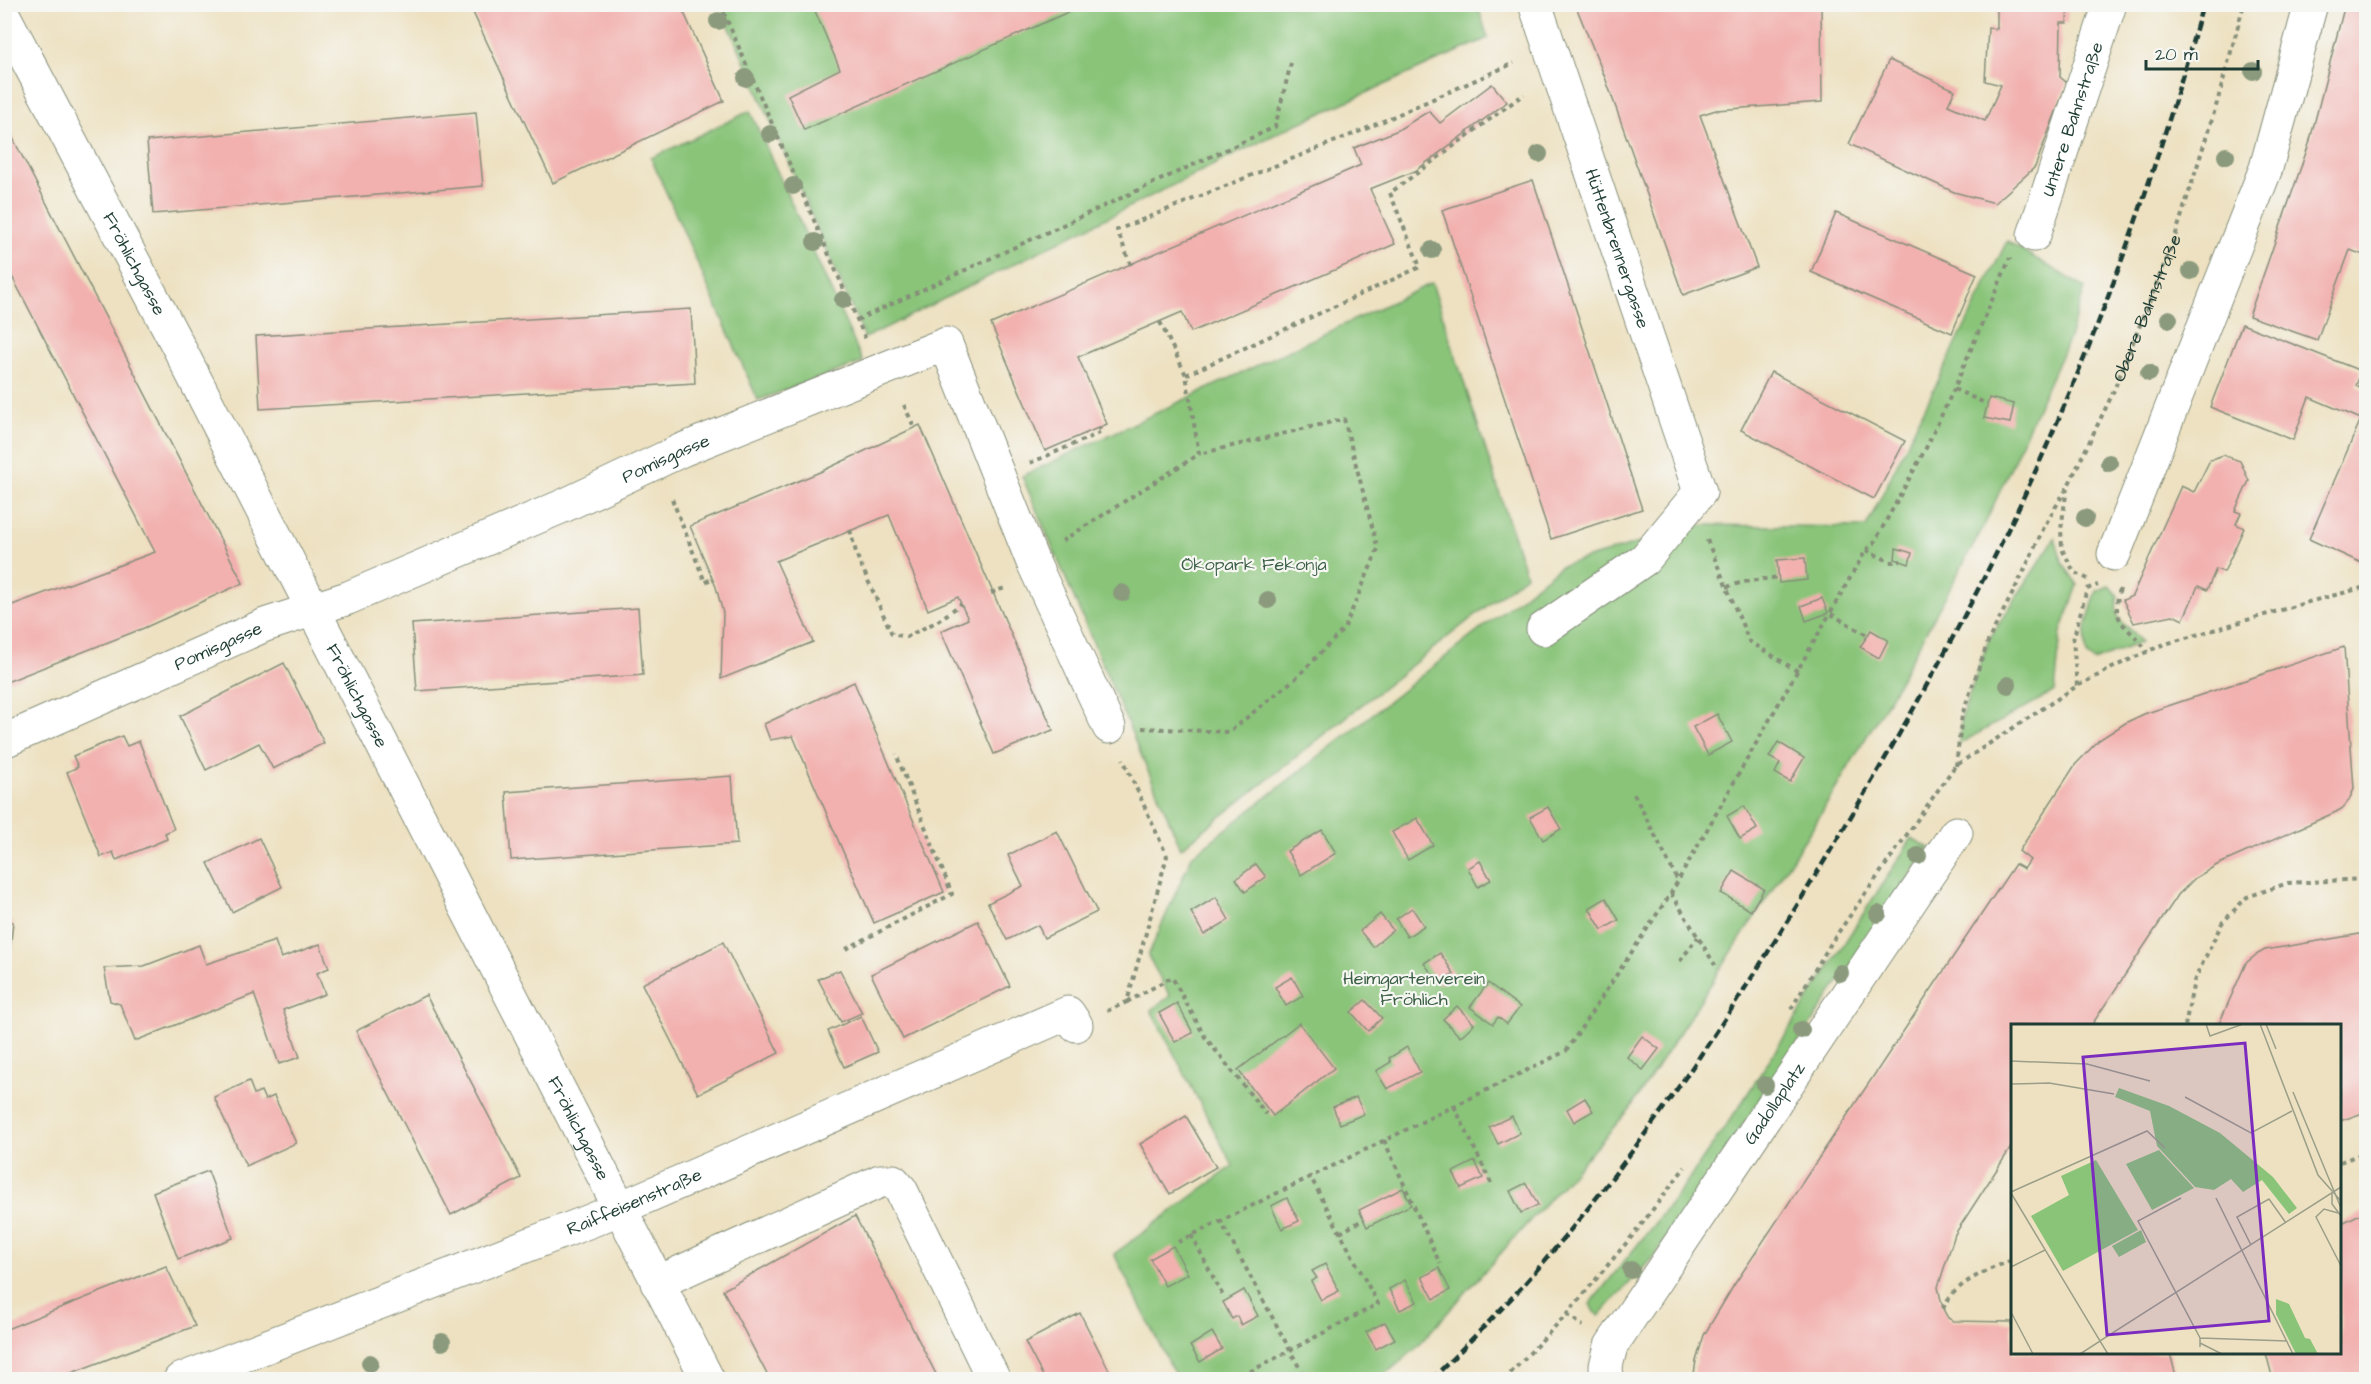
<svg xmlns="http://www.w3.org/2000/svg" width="2371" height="1384" font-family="'Architects Daughter',sans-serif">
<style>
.green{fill:#89c479;stroke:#548056;stroke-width:1.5}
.building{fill:#f2b1af}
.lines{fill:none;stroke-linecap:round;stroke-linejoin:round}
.minor-casing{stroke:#868f7a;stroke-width:35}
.major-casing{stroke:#868f7a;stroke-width:35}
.path{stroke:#868f7a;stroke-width:4;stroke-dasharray:4.5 4.5;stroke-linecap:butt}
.minor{stroke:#fff;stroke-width:33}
.major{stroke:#fff;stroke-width:33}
.rail{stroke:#1f3d34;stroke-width:4.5;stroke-dasharray:9 4.5;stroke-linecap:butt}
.tree{fill:#8b9a7d}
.labels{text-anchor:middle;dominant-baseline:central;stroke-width:4.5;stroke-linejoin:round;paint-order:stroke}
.street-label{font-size:18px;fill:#1f3d34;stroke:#f6f6f2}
.park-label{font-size:18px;fill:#3a5f45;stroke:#f6f6f2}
.inset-road{fill:none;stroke:#9b9f89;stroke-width:1.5}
.view{fill:#7b2cbf;fill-opacity:0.15;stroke:#7b2cbf;stroke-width:3}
.inset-edge{fill:none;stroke:#1f3d34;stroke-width:3}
</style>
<rect width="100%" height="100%" fill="#f6f6f2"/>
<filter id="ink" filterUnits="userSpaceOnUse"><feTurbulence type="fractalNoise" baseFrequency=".0167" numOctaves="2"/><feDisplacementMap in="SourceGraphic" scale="12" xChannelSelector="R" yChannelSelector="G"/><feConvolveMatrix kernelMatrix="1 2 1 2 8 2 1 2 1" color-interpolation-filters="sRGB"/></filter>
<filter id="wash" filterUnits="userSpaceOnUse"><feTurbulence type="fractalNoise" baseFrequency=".008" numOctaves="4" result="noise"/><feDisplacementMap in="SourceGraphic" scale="24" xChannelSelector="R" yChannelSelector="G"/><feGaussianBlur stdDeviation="1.35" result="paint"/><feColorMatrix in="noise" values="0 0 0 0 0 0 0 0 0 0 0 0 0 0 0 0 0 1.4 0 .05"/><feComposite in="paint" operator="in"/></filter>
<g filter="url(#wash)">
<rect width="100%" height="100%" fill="#ede1c1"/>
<g class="green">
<path d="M1477 4 1488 38 1286 129 865 338 720 5Z"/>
<path d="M750 111 863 362 758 400 651 158Z"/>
<path d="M2007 241 2085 288 2069 338 1985 524 1892 694 1816 822 1630 1109 1414 1350 1380 1379H1177L1114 1254 1233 1166 1151 1010 1170 996 1148 956 1192 856 1561 566 1701 525 1866 527Z"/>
<path d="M1432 283 1526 575 1181 848 1022 476Z"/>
<path d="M2055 538 2063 564 2078 585 2061 632 2055 691 1959 744 1962 715 1989 639Z"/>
<path d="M2109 586 2118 596C2111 623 2128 624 2141 642L2094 661 2087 656C2082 632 2089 614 2097 591Z"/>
<path d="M1912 838 1929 848 1655 1255 1599 1316 1594 1312 1590 1304 1679 1193 1741 1104Z"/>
</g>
<g id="blocks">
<g class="building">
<path d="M469 4H680L724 101 553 183Z"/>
<path d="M812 4H1086L804 130 788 95 840 69Z"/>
<path d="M1575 4H1821L1822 102 1716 110 1700 115 1757 267 1683 295 1606 80Z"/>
<path d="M1997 4H2068L2067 23H2061L2060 77 2067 83 2035 167 1995 203 1954 192 1849 144 1889 60 1955 90 1948 105 1985 121 2001 85 1985 81 1988 28 1997 29Z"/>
<path d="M2345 4H2366V256L2350 250 2317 340 2249 316 2309 144Z"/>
<path d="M1492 84 1507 102 1415 171 1370 189 1395 244 1191 332 1182 312 1078 357 1107 424 1045 451 991 324 1361 165 1354 148 1398 130 1429 111 1440 123Z"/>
<path d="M476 112 483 186 153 214 147 141Z"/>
<path d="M4 121 243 583 144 628 4 683V608L155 552 4 261Z"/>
<path d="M1533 180 1642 509 1551 539 1442 210Z"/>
<path d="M1836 213 1977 274 1952 333 1811 272Z"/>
<path d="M691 309 695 383 260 409 256 336Z"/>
<path d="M2242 324 2361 371 2356 386 2366 391V565L2309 539 2361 419 2309 397 2293 440 2210 407Z"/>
<path d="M1771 372 1905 441 1874 499 1741 430Z"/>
<path d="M1989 398 2014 404 2010 423 1984 418Z"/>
<path d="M920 425 1053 730 994 754 941 631 968 619 961 604 958 597 928 610 889 515 776 561 813 642 721 679 723 613 716 587 690 526 820 472Z"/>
<path d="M2223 455 2240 461 2249 481 2235 511 2241 513 2236 524 2244 528 2224 572 2216 569 2207 590 2198 586 2183 620 2173 615 2134 623 2123 600 2132 596 2181 486 2194 492 2210 460Z"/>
<path d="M1896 548 1912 553 1909 564 1895 559Z"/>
<path d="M1805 558 1807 580 1779 583 1777 560Z"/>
<path d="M1822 598 1828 613 1806 621 1801 606Z"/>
<path d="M638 608 643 675 417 691 412 624Z"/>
<path d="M1871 630 1888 640 1879 658 1860 647Z"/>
<path d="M2344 647 2354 789 2349 800 2343 808 2336 812 2217 865 2195 878 2178 895 2091 1026H2012V1146L1955 1234 1938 1287 1943 1309 1948 1318 1953 1321 2012 1322 2013 1353H2170L2177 1380H1693L1696 1361 1704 1335 1734 1285 2015 864 2024 869 2030 860 2019 851 2075 765 2099 740 2127 722 2144 714Z"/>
<path d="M284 663 324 743 273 769 259 743 206 770 180 716Z"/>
<path d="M854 682 944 892 874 923 793 736 770 740 764 724Z"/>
<path d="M1717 714 1732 742 1708 755 1693 727Z"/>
<path d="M122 736 127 746 139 741 174 829 165 833 167 839 116 860 113 852 101 857 67 772 78 767 73 756Z"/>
<path d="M1778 742 1804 758 1790 782 1775 773 1780 763 1769 757Z"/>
<path d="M732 776 737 844 511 860 506 792Z"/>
<path d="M1744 806 1757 829 1740 839 1727 816Z"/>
<path d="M1548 807 1561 829 1543 840 1530 817Z"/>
<path d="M1417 818 1433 845 1408 860 1392 832Z"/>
<path d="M1322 830 1336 853 1301 875 1287 851Z"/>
<path d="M1057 831 1097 912 1044 938 1038 925 1007 940 988 903 1023 886 1008 855Z"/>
<path d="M259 838 282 887 232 912 208 863Z"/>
<path d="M1480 861 1491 880 1478 887 1468 868Z"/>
<path d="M1256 864 1266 877 1245 892 1236 879Z"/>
<path d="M1734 871 1764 889 1751 911 1721 893Z"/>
<path d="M1216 897 1229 920 1204 935 1191 912Z"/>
<path d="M1606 898 1619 920 1602 930 1589 908Z"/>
<path d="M1412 908 1424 926 1407 937 1396 919Z"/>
<path d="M1380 914 1393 930 1373 947 1360 931Z"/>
<path d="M978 921 1010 986 903 1039 871 974Z"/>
<path d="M4 922H13L7 980 4 979Z"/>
<path d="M2366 933V1112L2340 1121V1026H2218L2246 963 2256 955 2265 950Z"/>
<path d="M275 941 281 958 320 944 329 968 317 973 325 994 283 1010 300 1057 279 1064 254 994 135 1041 120 1004 110 1001 104 968 144 966 199 945 206 964Z"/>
<path d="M723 942 779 1053 698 1094 642 984Z"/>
<path d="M1440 953 1454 974 1439 984 1424 963Z"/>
<path d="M840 970 862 1013 841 1022 818 979Z"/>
<path d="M1292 977 1303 996 1286 1006 1275 987Z"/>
<path d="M1488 983 1520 1007 1507 1024 1498 1017 1493 1024 1470 1007Z"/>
<path d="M426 995 521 1178 451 1215 356 1031Z"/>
<path d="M1365 1000 1382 1018 1368 1031 1351 1012Z"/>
<path d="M1177 1003 1193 1033 1175 1042 1159 1013Z"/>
<path d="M1457 1006 1474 1024 1460 1037 1443 1019Z"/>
<path d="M861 1016 878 1052 844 1067 828 1031Z"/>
<path d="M1299 1023 1334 1068 1273 1116 1238 1070Z"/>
<path d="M1642 1036 1659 1049 1643 1070 1627 1057Z"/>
<path d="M1407 1047 1420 1072 1387 1089 1376 1071 1391 1062 1389 1058Z"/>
<path d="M249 1081 254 1094 261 1091 265 1100 274 1096 296 1143 246 1166 214 1097Z"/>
<path d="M1356 1097 1364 1114 1340 1124 1333 1107Z"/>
<path d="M1585 1098 1593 1111 1574 1122 1567 1109Z"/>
<path d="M1186 1116 1216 1167 1170 1194 1140 1144Z"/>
<path d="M1512 1116 1520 1133 1498 1144 1489 1127Z"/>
<path d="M1475 1161 1483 1178 1461 1188 1453 1172Z"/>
<path d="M208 1171 233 1238 178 1259 153 1192Z"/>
<path d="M1526 1183 1538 1205 1521 1213 1510 1191Z"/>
<path d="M1403 1188 1411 1205 1367 1227 1359 1210Z"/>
<path d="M1287 1198 1299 1221 1282 1229 1271 1206Z"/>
<path d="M2366 1211V1380H2273L2266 1353H2340V1224Z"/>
<path d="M855 1216 939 1380H770L723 1290Z"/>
<path d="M1173 1246 1188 1274 1165 1286 1150 1259Z"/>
<path d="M1325 1264 1339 1291 1321 1300 1311 1281 1317 1278 1312 1271Z"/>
<path d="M166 1266 195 1326 53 1380H4V1330Z"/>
<path d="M1439 1268 1450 1290 1434 1299 1422 1277Z"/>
<path d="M1405 1280 1417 1302 1400 1310 1389 1289Z"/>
<path d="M1244 1290 1258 1316 1241 1325 1237 1316 1232 1319 1223 1302Z"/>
<path d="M1080 1313 1114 1380H1045L1025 1342Z"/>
<path d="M1385 1322 1395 1339 1376 1349 1366 1332Z"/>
<path d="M1212 1332 1222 1349 1200 1362 1190 1346Z"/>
</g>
</g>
</g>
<g filter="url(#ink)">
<use href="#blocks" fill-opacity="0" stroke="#868f7a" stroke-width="1.5"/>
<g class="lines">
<g class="minor-casing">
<g id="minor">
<path id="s2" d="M1535 4 1700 492 1645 559 1543 629"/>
<path id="s3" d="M2034 235 2110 4"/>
<path d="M2114 554 2266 168 2311 4"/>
<path id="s4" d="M4 741 265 625 348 598 563 506 682 450 946 344 1032 560 1109 727"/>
<path d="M657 1283 880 1181H893L901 1190 994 1380"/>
<path id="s5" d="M180 1380 595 1219 1068 1013 1076 1025"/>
<path id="s6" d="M1607 1380 1606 1366 1611 1346 1956 833"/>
</g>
</g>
<g class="major-casing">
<g id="major">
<path id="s7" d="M4 16 176 342 708 1380"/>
</g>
</g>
<g class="path">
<path d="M720 4 866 340"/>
<path d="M1131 265 1117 230 1363 130 1514 63"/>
<path d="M857 320 1275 127 1291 63"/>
<path d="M1186 375 1420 267 1390 193 1524 94"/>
<path d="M1954 389 1987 404"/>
<path d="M904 405 914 427"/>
<path d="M1030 463 1102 432 1099 428"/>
<path d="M672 499 705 582 712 579"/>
<path d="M850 530 857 556 892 634 906 637 938 621 961 604"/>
<path d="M1707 540 1749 641 1799 672"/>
<path d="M1062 541 1199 454 1186 375 1160 322"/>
<path d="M1866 550 1891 562 1901 561"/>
<path id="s1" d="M2088 579 2074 572 2062 549 2061 529 2067 488 2112 395 2174 240 2217 103 2244 4"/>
<path d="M1727 587 1743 582 1779 577"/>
<path d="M2120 589C2109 627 2130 624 2147 652"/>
<path d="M991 593 1005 588"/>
<path d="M1831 614 1867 635"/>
<path d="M2077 686 2073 640 2087 589 2098 585"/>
<path d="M1142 728 1229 732 1296 678 1344 629 1378 549 1344 419 1199 454"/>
<path d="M1956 766 1962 715 1989 639 2024 571 2045 525 2065 491"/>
<path d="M1634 794 1678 881"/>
<path d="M1671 893 1715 965"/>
<path d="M846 949 952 894 896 754"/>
<path d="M1680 961 1698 937"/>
<path d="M1127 1002 1172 977 1205 1037 1266 1114"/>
<path d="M1791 1009 1833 940 1955 766 2077 686 2118 665 2162 645 2312 601 2366 587"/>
<path d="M1107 1011 1127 1002 1167 856 1123 759"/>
<path d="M2185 1026 2194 981 2222 923 2247 897 2288 883 2366 879"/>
<path d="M1454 1106 1492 1185"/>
<path d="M1384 1140 1440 1264"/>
<path d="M2340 1162 2366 1152"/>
<path d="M1220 1220 1306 1380"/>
<path d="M1340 1233 1364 1219"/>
<path d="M1191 1235 1223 1296"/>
<path d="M1178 1242 1566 1051 1671 893 1866 550 1874 543 1926 448 1954 389 2010 258"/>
<path d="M1943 1309C1953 1283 1988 1270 2012 1260"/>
<path d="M1567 1314 1583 1326"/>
<path d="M1234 1380 1378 1304 1310 1176"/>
<path d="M1504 1380 1567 1314 1638 1229 1685 1167"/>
</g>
<use href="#minor" class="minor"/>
<use href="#major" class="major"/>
<path class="rail" d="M1431 1380C1471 1340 1511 1301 1547 1258 1653 1134 1742 997 1826 858 1910 719 1991 576 2055 427 2115 290 2163 149 2203 4"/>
</g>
<g class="tree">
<circle cx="718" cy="21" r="9"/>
<circle cx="2253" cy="71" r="9"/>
<circle cx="746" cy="78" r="9"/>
<circle cx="770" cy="134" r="9"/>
<circle cx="1539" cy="154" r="9"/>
<circle cx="2226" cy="156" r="9"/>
<circle cx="793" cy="186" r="9"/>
<circle cx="815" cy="242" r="9"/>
<circle cx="1432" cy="250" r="9"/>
<circle cx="2191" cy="271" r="9"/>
<circle cx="843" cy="300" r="9"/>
<circle cx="2169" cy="319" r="9"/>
<circle cx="2149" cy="373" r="9"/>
<circle cx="2109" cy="463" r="9"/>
<circle cx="2085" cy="518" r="9"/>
<circle cx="1122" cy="593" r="9"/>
<circle cx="1268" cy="600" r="9"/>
<circle cx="2008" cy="685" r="9"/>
<circle cx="1918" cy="856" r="9"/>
<circle cx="1878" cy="914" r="9"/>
<circle cx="1840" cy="973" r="9"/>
<circle cx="1801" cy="1030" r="9"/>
<circle cx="1765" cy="1085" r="9"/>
<circle cx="1631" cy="1270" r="9"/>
<circle cx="442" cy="1342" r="9"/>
<circle cx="370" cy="1363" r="9"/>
</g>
</g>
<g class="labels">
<g class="street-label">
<text stroke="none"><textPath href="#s3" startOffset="122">Untere Bahnstraße</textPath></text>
<text stroke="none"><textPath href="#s2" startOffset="258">Hüttenbrennergasse</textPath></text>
<text stroke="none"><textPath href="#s7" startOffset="280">Fröhlichgasse</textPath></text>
<text stroke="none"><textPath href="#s1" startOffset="300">Obere Bahnstraße</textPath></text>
<text stroke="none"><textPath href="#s4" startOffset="720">Pomisgasse</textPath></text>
<text stroke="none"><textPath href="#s4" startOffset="234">Pomisgasse</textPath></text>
<text stroke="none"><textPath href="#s7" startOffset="766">Fröhlichgasse</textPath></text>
<text stroke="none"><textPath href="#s6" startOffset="327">Gadollaplatz</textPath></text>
<text stroke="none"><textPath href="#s7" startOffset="1252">Fröhlichgasse</textPath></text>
<text stroke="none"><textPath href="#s5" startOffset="488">Raiffeisenstraße</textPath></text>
</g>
<g class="park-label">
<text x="1254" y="564">Ökopark Fekonja</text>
<text x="1414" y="978">Heimgartenverein<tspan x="1414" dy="21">Fröhlich</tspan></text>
</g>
</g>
<g transform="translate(2011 1024)">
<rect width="330" height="330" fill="#ede1c1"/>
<path d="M108 64 158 82 209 109 262 153 286 184 278 190 251 156 232 168 220 155 203 166 184 163 146 122 139 87 104 73ZM148 126 183 164 141 186 115 140ZM85 136 127 206 52 247 20 192 58 171 50 152ZM130 206 135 218 108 233 101 222ZM265 275 278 280 294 314 299 315 307 330H285L265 290Z" fill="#89c479"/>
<path class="inset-road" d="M195 0 199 12 232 0M249 0 307 151 330 177M255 0 265 25M0 37 76 40 139 57M0 60 38 59 103 70M282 68 330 184M174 73 240 109 281 87M0 168 136 107 154 124M0 169 89 317 330 163M321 169V180L330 192M170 174 127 197 189 314V323M205 174 282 330M327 189 313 185 305 193 330 242M240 221 226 193 258 175 275 199M0 243 34 226M0 288 22 330M189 314 276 317M189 319 211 330M69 330 89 317 97 330"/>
<path class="view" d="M234 19 258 297 96 311 72 33Z"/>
<rect width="330" height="330" class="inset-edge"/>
</g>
<rect width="2371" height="1384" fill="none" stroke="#f6f6f2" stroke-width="24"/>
<path d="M2146 60v9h112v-9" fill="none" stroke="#1f3d34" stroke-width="3"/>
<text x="2155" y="60" font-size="18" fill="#1f3d34" stroke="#f6f6f2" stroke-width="4.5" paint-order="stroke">20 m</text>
</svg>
